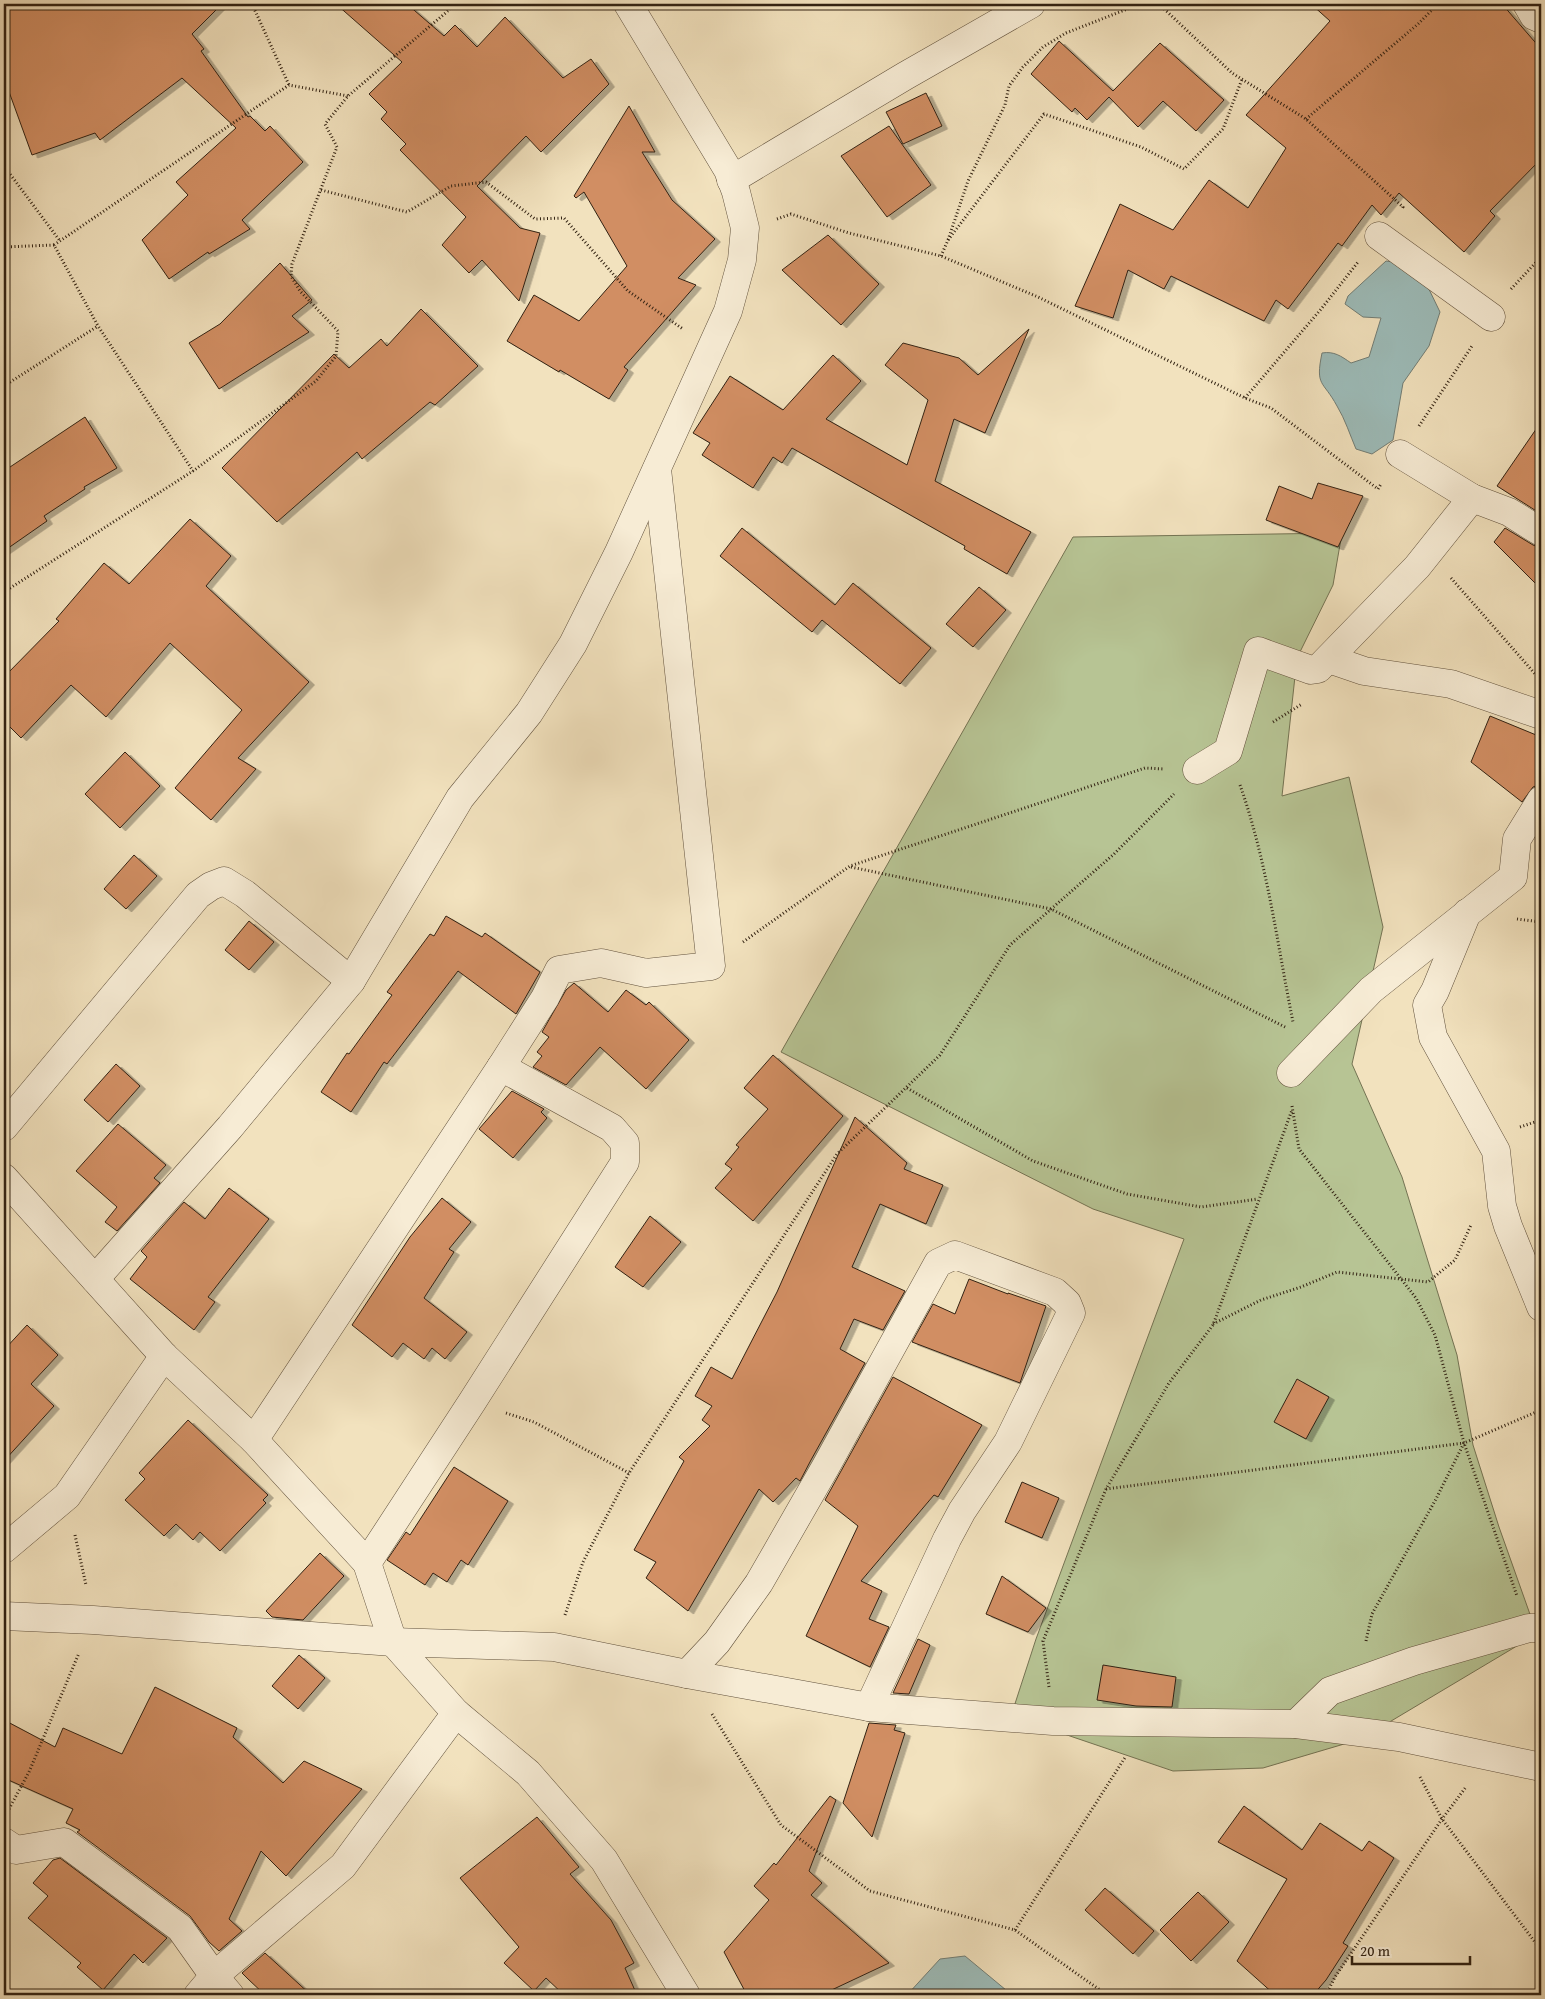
<svg xmlns="http://www.w3.org/2000/svg" width="1545" height="1999" font-family="'Gentium Book Plus',serif">
<style>
.green{fill:#b7c494;stroke:#747353}
.water{fill:#9dbcb9;stroke:#727e76}
.building{fill:#d18e63;stroke:#322212;filter:url(#shadow)}
.lines{fill:none;stroke-linecap:round;stroke-linejoin:round}
.minor-casing{stroke:#62523d;stroke-width:29}
.path{stroke:#322212;stroke-width:3;stroke-dasharray:1 2.5;stroke-linecap:butt}
.minor{stroke:#f7ecd5;stroke-width:28}
</style>
<defs>
<filter id="shadow"><feDropShadow dx="5.5" dy="3" stdDeviation="0" flood-color="#0004"/></filter>
</defs>
<rect width="100%" height="100%" fill="#f2e2be"/>
<filter id="stains"><feTurbulence type="fractalNoise" baseFrequency=".004" numOctaves="4"/><feColorMatrix values="0 0 0 0 .2 0 0 0 0 .09 0 0 0 0 .02 0 0 0 .5 -.17"/></filter>
<radialGradient id="worn" r=".72"><stop offset=".6" stop-color="#630" stop-opacity="0"/><stop offset="1" stop-color="#630" stop-opacity=".3"/></radialGradient>
<path class="green" d="M1342 533 1333 585 1297 658 1282 796 1349 777 1383 927 1352 1064 1402 1177 1457 1355 1473 1445 1499 1527 1537 1634 1361 1739 1263 1768 1173 1771 1011 1716 1036 1639 1184 1239 1093 1209 781 1052 1073 537Z"/>
<g class="water">
<path d="M1386 261 1408 264 1425 281 1440 312 1429 346 1403 383 1393 440 1372 454 1356 449C1350 435 1345 419 1337 406 1323 380 1315 387 1322 353 1334 351 1341 356 1351 363L1369 357 1381 318 1363 317 1345 304 1348 296Z"/>
<path d="M965 1956 1012 1995H907L940 1959Z"/>
</g>
<g class="building">
<path d="M4 4H222L192 34 204 49 201 51 248 117 250 116 265 131 270 126 303 162 242 220 250 229 209 254 208 252 169 279 142 240 188 195 176 182 236 128 182 78 100 140 95 133 32 155 4 78Z"/>
<path d="M336 4H407L444 36 455 25 477 47 505 17 563 78 591 59 609 84 541 152 526 136 477 186 520 228 540 233 519 301 482 260 469 273 442 245 466 217 400 150 406 144 381 119 387 112 369 94 402 62Z"/>
<path d="M1311 4H1502L1541 49V159L1490 211 1495 216 1464 252 1399 193 1381 215 1372 205 1342 246 1338 243 1288 309 1276 300 1264 321 1171 276 1164 289 1128 270 1113 318 1075 306 1120 204 1173 230 1209 180 1248 208 1286 148 1246 115 1330 21Z"/>
<path d="M1059 41 1113 91 1160 43 1224 100 1196 131 1163 101 1138 127 1109 97 1087 120 1075 108 1072 112 1031 74Z"/>
<path d="M926 93 942 126 903 144 886 112Z"/>
<path d="M629 106 655 152H642L672 200 715 239 678 278 696 285 624 367 628 370 609 399 560 370 559 372 507 341 534 295 579 321 627 266 584 192 576 198 574 196Z"/>
<path d="M889 126 931 185 887 217 841 156Z"/>
<path d="M828 235 879 284 841 325 782 270Z"/>
<path d="M280 263 312 300 292 316 309 332 219 389 189 343 220 324Z"/>
<path d="M421 309 478 366 435 405 430 402 362 459 357 452 277 522 222 468 334 354 349 368 381 339 387 346Z"/>
<path d="M1029 329 985 433 954 419 935 481 1031 532 1007 574 964 549 965 546 792 448 782 463 773 457 753 488 702 455 710 443 693 433 730 376 783 410 833 355 861 381 826 419 907 465 928 400 885 365 903 343 959 358 978 375Z"/>
<path d="M85 417 117 468 84 487 85 489 44 516 47 521 4 551V471Z"/>
<path d="M1541 422V514L1497 486Z"/>
<path d="M1318 483 1363 496 1338 547 1266 520 1279 486 1312 499Z"/>
<path d="M190 519 231 556 206 586 309 682 238 758 256 769 211 820 175 788 242 710 170 643 106 717 71 685 21 738 4 721V677L59 621 56 619 104 563 129 584Z"/>
<path d="M742 528 835 605 853 583 931 648 900 684 822 620 812 632 720 556Z"/>
<path d="M1505 528 1533 545 1541 548V589L1494 542Z"/>
<path d="M979 587 1006 610 973 647 946 624Z"/>
<path d="M1490 716 1541 737V784L1533 787 1522 802 1471 762Z"/>
<path d="M125 752 160 786 120 828 85 794Z"/>
<path d="M134 855 157 876 126 909 104 889Z"/>
<path d="M446 916 482 937 485 933 540 972 516 1014 458 971 387 1064 384 1062 351 1112 321 1092 347 1053 349 1054 392 995 387 992 430 934 434 936Z"/>
<path d="M249 921 274 942 249 970 225 950Z"/>
<path d="M574 983 608 1012 626 990 646 1005 649 1002 689 1040 646 1089 600 1047 566 1085 533 1067 542 1056 537 1052 549 1037 542 1032 566 990Z"/>
<path d="M773 1055 843 1116 753 1221 715 1188 732 1169 725 1164 739 1147 736 1145 768 1109 744 1088Z"/>
<path d="M116 1064 140 1086 108 1122 84 1100Z"/>
<path d="M512 1091 544 1109 541 1112 547 1118 513 1158 479 1129Z"/>
<path d="M855 1117 907 1163 904 1169 943 1185 926 1224 880 1204 852 1267 905 1291 883 1330 854 1319 840 1349 865 1363 811 1460 800 1481 796 1478 773 1502 759 1489 688 1611 646 1578 656 1562 634 1550 684 1461 679 1457 710 1426 702 1420 712 1406 695 1396 711 1367 732 1379 777 1292Z"/>
<path d="M118 1124 166 1165 154 1178 160 1183 117 1231 105 1222 117 1207 76 1171Z"/>
<path d="M229 1188 269 1219 208 1297 215 1302 194 1330 130 1279 147 1257 141 1251 184 1202 205 1219Z"/>
<path d="M442 1198 471 1222 449 1249 454 1252 424 1298 467 1332 445 1359 432 1348 424 1359 403 1343 392 1357 352 1325 410 1237Z"/>
<path d="M650 1216 681 1242 643 1287 615 1267Z"/>
<path d="M969 1279 1008 1294V1293L1046 1306 1020 1383 912 1342 933 1304 955 1314Z"/>
<path d="M27 1325 58 1355 31 1384 54 1406 4 1461V1350Z"/>
<path d="M893 1377 982 1425 938 1497 934 1495 861 1581 882 1591 869 1619 889 1627 870 1667 806 1636 858 1526 825 1500Z"/>
<path d="M1297 1379 1329 1397 1306 1439 1274 1422Z"/>
<path d="M188 1420 268 1495 263 1500 266 1503 220 1551 200 1532 193 1540 176 1524 164 1536 125 1500 145 1479 139 1473Z"/>
<path d="M454 1467 508 1501 468 1565 461 1560 447 1582 433 1573 425 1585 387 1560 406 1532 410 1535Z"/>
<path d="M1022 1482 1059 1498 1042 1538 1005 1522Z"/>
<path d="M320 1553 344 1576 303 1620 272 1617 266 1611Z"/>
<path d="M1002 1576 1046 1608 1028 1632 986 1614Z"/>
<path d="M918 1639 930 1645 909 1694 893 1693Z"/>
<path d="M299 1655 325 1678 298 1709 272 1686Z"/>
<path d="M1103 1665 1176 1677 1172 1707 1136 1706 1097 1700Z"/>
<path d="M155 1687 237 1728 233 1737 283 1783 304 1761 362 1789 286 1876 261 1851 229 1919 242 1931 219 1951 209 1942 190 1916 77 1832 80 1830 66 1823 73 1809 4 1778V1720L55 1747 63 1728 122 1754Z"/>
<path d="M869 1723 896 1725 894 1730 905 1733 872 1837 843 1803Z"/>
<path d="M830 1796 836 1800 809 1871 822 1883 811 1895 889 1963 821 1995H747L724 1952 769 1900 754 1886 774 1863 776 1865Z"/>
<path d="M1244 1806 1302 1850 1320 1823 1362 1851 1369 1841 1394 1858 1343 1943 1348 1946 1326 1980 1313 1995H1275L1237 1961 1287 1879 1218 1842Z"/>
<path d="M537 1817 579 1867 570 1874 611 1920 634 1963 625 1968 637 1995H564L546 1978 534 1991 504 1963 519 1947 460 1878Z"/>
<path d="M60 1858 167 1938 143 1963 134 1954 103 1990 77 1967 81 1963 28 1918 48 1896 33 1883 53 1860Z"/>
<path d="M1105 1888 1154 1931 1133 1954 1085 1910Z"/>
<path d="M1198 1892 1229 1922 1191 1961 1160 1930Z"/>
<path d="M265 1953 311 1995H265L248 1979 242 1973Z"/>
</g>
<g class="lines">
<g class="minor-casing">
<g id="minor">
<path d="M1527 4 1534 16 1541 19"/>
<path d="M731 180 905 76 1031 4"/>
<path d="M1379 236 1491 317"/>
<path d="M1400 454 1472 498 1509 512 1541 532"/>
<path d="M1329 659 1364 671 1451 684 1541 715"/>
<path d="M1197 770 1228 751 1258 651 1311 670 1318 669 1417 567 1472 498"/>
<path d="M1467 913 1435 991 1427 1005 1433 1037 1496 1151 1502 1206 1508 1226 1541 1307"/>
<path d="M1291 1073 1371 990 1513 877 1517 839 1541 800"/>
<path d="M4 1127 198 895 211 886 224 881 245 894 351 981"/>
<path d="M4 1178 164 1356 254 1440 367 1563 393 1642 456 1713 528 1773 604 1860 686 1995"/>
<path d="M95 1279 230 1127 351 981 460 798 529 713 573 644 619 552 728 311 742 260 745 228 736 192 728 170 628 4"/>
<path d="M254 1440 501 1067"/>
<path d="M4 1549 67 1496 164 1356"/>
<path d="M367 1563 472 1402 625 1162V1143L612 1128 501 1067 545 998 559 970 601 963 646 973 711 966 657 469"/>
<path d="M4 1616 93 1620 393 1642 554 1647 687 1674 869 1707 1053 1721 1296 1724 1399 1737 1541 1767"/>
<path d="M687 1674 717 1642 759 1583 825 1468 938 1263 955 1255 1055 1292 1067 1303 1071 1313 1008 1442 962 1511 947 1539 869 1707"/>
<path d="M1296 1724 1330 1691 1414 1661 1529 1628H1541"/>
<path d="M4 1842 16 1850 64 1842 180 1928 214 1976 230 1995"/>
<path d="M198 1995 214 1976 343 1866 456 1713"/>
</g>
</g>
<g class="path">
<path d="M252 4 289 85"/>
<path d="M1159 4 1232 73 1306 119 1403 207 1402 209"/>
<path d="M1306 119 1418 24 1432 10 1429 4"/>
<path d="M4 166 60 241"/>
<path d="M321 190 407 212 451 186 486 182 535 219 564 218 628 291 683 329"/>
<path d="M777 219 791 214 849 233 941 256 1038 297 1245 398 1271 408 1378 489 1381 484"/>
<path d="M948 240 1044 114 1141 147 1184 169 1223 129 1242 79"/>
<path d="M54 245 289 85 348 96"/>
<path d="M4 247 54 245 98 326 193 471"/>
<path d="M941 256 948 240 968 181 1005 105 1009 86 1023 67 1043 47 1066 33 1140 4"/>
<path d="M1511 289 1541 257"/>
<path d="M4 386 98 326"/>
<path d="M1245 398 1322 308 1358 262"/>
<path d="M1419 426 1472 346"/>
<path d="M1451 578 1536 675"/>
<path d="M4 592 193 471 316 381 336 356 338 331 300 291 291 276 292 264 337 147 325 124 348 96 456 4"/>
<path d="M1273 722 1302 704"/>
<path d="M1240 785C1267 861 1277 943 1293 1022"/>
<path d="M851 867 1051 909 1287 1028"/>
<path d="M1517 919 1541 922"/>
<path d="M743 942 850 866 1145 768 1164 769"/>
<path d="M907 1088 1033 1161 1127 1194 1201 1207 1258 1199"/>
<path d="M1292 1106 1299 1149 1416 1298 1435 1335 1464 1443 1517 1596"/>
<path d="M1520 1127 1541 1120"/>
<path d="M1213 1324 1261 1300 1301 1287 1337 1272 1428 1282 1455 1260 1471 1225"/>
<path d="M506 1413 534 1422 629 1473"/>
<path d="M1106 1489 1464 1443"/>
<path d="M75 1535 86 1585"/>
<path d="M565 1615 583 1562 629 1473 837 1154 940 1055 1010 945 1114 854 1174 794"/>
<path d="M1366 1641 1372 1614 1436 1499 1464 1443 1541 1410"/>
<path d="M1049 1687 1043 1641 1106 1489 1169 1383 1213 1325 1292 1110"/>
<path d="M712 1714 781 1825 870 1891 1015 1930 1107 1995"/>
<path d="M1420 1777 1442 1819 1541 1950"/>
<path d="M9 1809 29 1772 79 1653"/>
<path d="M1015 1930 1126 1756"/>
<path d="M1326 1995 1335 1977 1442 1819 1466 1787"/>
</g>
<use href="#minor" class="minor"/>
</g>
<rect width="1545" height="1999" fill="none" stroke="#f2e2be" stroke-width="20"/>
<rect x="5" y="5" width="1535" height="1989" fill="none" stroke="#322212" stroke-width="2.5"/>
<rect x="10" y="10" width="1525" height="1979" fill="none" stroke="#322212"/>
<path d="M1352 1956v8h118v-8" fill="none" stroke="#322212" stroke-width="2.5"/>
<text x="1360" y="1956" font-size="15" fill="#322212" stroke="#f7ecd5" stroke-width="4" paint-order="stroke">20 m</text>
<rect width="100%" height="100%" filter="url(#stains)"/>
<rect width="100%" height="100%" fill="url(#worn)"/>
</svg>
